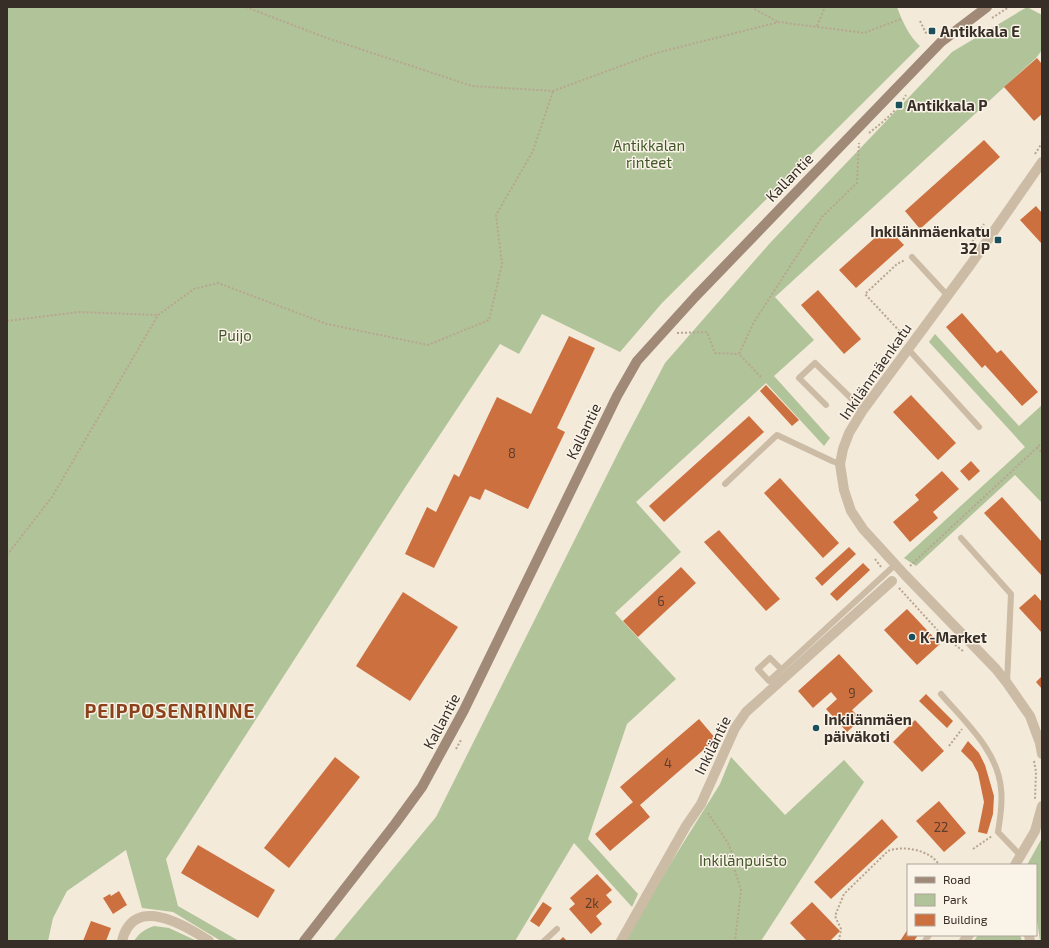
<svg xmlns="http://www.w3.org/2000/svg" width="1049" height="948" font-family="'Exo 2',sans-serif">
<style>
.green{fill:#b1c399}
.building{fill:#cd703f}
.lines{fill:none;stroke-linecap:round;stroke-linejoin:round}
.path{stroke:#b8a590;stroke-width:2;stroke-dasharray:2 2;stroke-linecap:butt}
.service{stroke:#ccbba5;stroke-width:6}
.minor{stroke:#ccbba5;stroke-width:10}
.tertiary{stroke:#ccbba5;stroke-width:10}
.secondary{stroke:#a08a77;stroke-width:10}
.poi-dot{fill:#1a505b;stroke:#faf3e7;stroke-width:1.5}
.labels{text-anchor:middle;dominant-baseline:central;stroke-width:3;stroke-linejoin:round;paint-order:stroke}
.number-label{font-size:13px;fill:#5c3e2d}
.poi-label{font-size:15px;font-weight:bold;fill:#372e27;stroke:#faf3e7;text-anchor:start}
.park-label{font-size:15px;fill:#425729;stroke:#faf3e7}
.street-label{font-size:15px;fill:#372e27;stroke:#faf3e7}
.district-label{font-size:19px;font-weight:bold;letter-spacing:1px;fill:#8b421c;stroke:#faf3e7}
</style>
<rect width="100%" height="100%" fill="#f3eada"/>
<g class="green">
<path d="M7 7H897C902 21 909 36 920 46L662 303 620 352 542 314 519 354 500 344 406 486 166 859 178 906 239 941H221L173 912 142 908 126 850 67 891 53 918 48 941H7Z"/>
<path d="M1027 7 1042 15V50L1036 58 775 297 814 340 774 376 830 438 824 446 766 383 636 502 681 552 615 613 676 679 627 724 588 839 638 894 632 907 574 843 515 941H333L436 817 622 445 665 363 770 243 952 52Z"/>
<path d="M935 334 1019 426 1042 405V503L1015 475 916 566 904 558 1025 447 929 342Z"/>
<path d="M731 757 785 815 844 760 864 782 761 941H624L672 861 720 784Z"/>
<path d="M1042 838V941H1040L1036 914V865H1027Z"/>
<path d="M154 926 169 928 197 941H134C139 933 145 929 154 926Z"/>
<path d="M978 935H1020L1022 941H974Z"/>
</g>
<g class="building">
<path d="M1037 58 1042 64V114L1034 121 1004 87Z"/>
<path d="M984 140 1000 157 920 229 905 211Z"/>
<path d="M1036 206 1042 213V244L1020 220Z"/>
<path d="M887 227 904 245 856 288 839 270Z"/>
<path d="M818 290 861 339 844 354 801 305Z"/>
<path d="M962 313 997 353 1001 350 1038 392 1022 406 985 365 982 368 946 327Z"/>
<path d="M569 336 595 348 557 428 565 432 528 509 485 489 480 500 470 496 434 568 405 554 427 507 436 512 454 474 459 477 497 397 531 414Z"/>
<path d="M766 385 799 420 792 426 760 391Z"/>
<path d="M911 395 956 443 938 460 893 412Z"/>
<path d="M749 416 764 432 664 522 649 506Z"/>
<path d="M971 461 980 471 969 481 960 471Z"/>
<path d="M942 471 959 489 933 512 938 518 910 542 893 522 919 500 915 495Z"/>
<path d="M780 478 839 543 823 558 764 493Z"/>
<path d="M1002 497 1042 542V576L984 513Z"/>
<path d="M719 530 780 599 766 611 704 542Z"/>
<path d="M849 547 856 554 822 586 815 578Z"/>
<path d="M863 563 870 570 837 601 830 594Z"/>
<path d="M681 567 696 583 638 637 623 621Z"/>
<path d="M403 592 458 627 410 701 356 666Z"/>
<path d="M1035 594 1042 602V633L1019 608Z"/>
<path d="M907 609 940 644 917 665 884 630Z"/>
<path d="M839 654 873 691 852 710 861 719 847 732 826 709 837 699 831 692 813 708 798 691Z"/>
<path d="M1042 676V689L1036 682Z"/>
<path d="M926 694 953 721 947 728 919 701Z"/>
<path d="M699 719 716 739 640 805 650 817 610 851 595 834 633 802 620 787Z"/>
<path d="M915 720 944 751 922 772 893 742Z"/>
<path d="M968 741 979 753 985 765 994 796 993 814 987 834 978 832 984 802 978 773 972 762 961 751Z"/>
<path d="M335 757 360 777 289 868 264 848Z"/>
<path d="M939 801 966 833 944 852 916 821Z"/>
<path d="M882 819 898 837 831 899 814 882Z"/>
<path d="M198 845 275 890 258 918 181 873Z"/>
<path d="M597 874 612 890 606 895 612 902 596 916 602 924 591 934 569 909 575 904 570 898Z"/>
<path d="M119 891 127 905 113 914 103 898 110 894 111 896Z"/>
<path d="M543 902 552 908 539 927 530 921Z"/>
<path d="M812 902 840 931 830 941H807L790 923Z"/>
<path d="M91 921 111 928 106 941H83Z"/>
<path d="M908 929V935H918L914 941H900Z"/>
<path d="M563 937 567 941H559Z"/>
</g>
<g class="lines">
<g class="path">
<path d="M246 7 324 37 472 86 553 91 656 53 779 22 864 33 901 19"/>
<path d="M751 7 778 22"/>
<path d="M992 18 1009 7"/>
<path d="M920 21 927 35"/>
<path d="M817 26 825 7"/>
<path d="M869 133C883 122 897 111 906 95"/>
<path d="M1035 154 1042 143"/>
<path d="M970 245 984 224"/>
<path d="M7 321 78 312 158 315"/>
<path d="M677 333 707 332 715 353 739 354"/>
<path d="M905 337 865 294 897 264 905 260"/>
<path d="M761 377 739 354 754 322 822 217 857 183 859 143"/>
<path d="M1037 447 1042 453"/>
<path d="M7 555 52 497 158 315 194 289 218 283 327 324 428 345 489 320 502 264 496 215 533 151 553 91"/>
<path d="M875 559 881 567"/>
<path d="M910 566 1042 443"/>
<path d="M899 588 941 634 963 651"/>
<path d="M949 746 962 729"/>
<path d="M456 749 461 740"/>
<path d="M1034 761 1036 772 1035 799"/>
<path d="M708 813 728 843 733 856 735 871 741 890 735 941"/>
<path d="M973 849 992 836"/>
<path d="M839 941 841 929 835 916 844 894 888 851C903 845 931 850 939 865"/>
</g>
<g class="service">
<path d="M912 257 948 296"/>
<path d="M908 349 979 427"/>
<path d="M826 405 799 378 815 363 863 410"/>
<path d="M725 484 777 435 832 461 840 464"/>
<path d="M961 538 1011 594 1007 683"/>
<path d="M781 669 770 658 758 669 769 681 896 564"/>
<path d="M941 694C965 722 998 751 1001 789 1003 803 1000 819 998 832L1021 856"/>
<path d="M544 941 557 929"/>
<path d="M925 941 929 935"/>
</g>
<g class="minor">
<path d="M1029 935 1030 941"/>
<path d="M122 941C133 894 185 925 209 941"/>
<path d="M621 941 686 826 701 804 735 728 746 712 892 581"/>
</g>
<g class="tertiary">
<path d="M1042 162 971 264 863 410 849 433 843 449 840 464 844 490 851 511 863 529 905 575 996 669 1007 683 1030 716 1040 743 1042 754"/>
<path d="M1015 865 1035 831 1042 806"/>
<path d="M964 941 969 935"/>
</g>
<path class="secondary" d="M304 941 395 824 422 787 464 710 617 396 637 361 695 297 941 42 987 7"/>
</g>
<g class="poi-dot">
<rect x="928" y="27" width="8" height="8" rx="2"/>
<rect x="895" y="101" width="8" height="8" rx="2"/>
<rect x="994" y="236" width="8" height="8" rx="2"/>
<circle cx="912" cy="637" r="4"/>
<circle cx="816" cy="728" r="4"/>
</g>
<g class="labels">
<g class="number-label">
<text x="512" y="453">8</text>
<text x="661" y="601">6</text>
<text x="852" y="693">9</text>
<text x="668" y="763">4</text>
<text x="941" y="827">22</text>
<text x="592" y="903">2k</text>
</g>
<g class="poi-label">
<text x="940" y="31">Antikkala E</text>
<text x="907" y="105">Antikkala P</text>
<text x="990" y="231" text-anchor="end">Inkilänmäenkatu<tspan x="990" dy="17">32 P</tspan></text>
<text x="920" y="637">K-Market</text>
<text x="824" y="719">Inkilänmäen<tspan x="824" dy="17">päiväkoti</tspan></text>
</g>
<g class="park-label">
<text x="649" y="145">Antikkalan<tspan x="649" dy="17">rinteet</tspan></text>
<text x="235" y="335">Puijo</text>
<text x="743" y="860">Inkilänpuisto</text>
</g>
<g class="street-label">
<text transform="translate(789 177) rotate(-46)">Kallantie</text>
<text transform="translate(875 371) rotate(-55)">Inkilänmäenkatu</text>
<text transform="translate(583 431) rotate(-64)">Kallantie</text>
<text transform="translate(441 721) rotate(-62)">Kallantie</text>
<text transform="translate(712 745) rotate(-64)">Inkiläntie</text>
</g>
<g class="district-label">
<text x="170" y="710">PEIPPOSENRINNE</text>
</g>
</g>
<rect width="1049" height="948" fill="none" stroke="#372e27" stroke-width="16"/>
<rect x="907" y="864" width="130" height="72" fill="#faf3e7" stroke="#aca49a"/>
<rect x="915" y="877" width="20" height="6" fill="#a08a77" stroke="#aca49a"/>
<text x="943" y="884" font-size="12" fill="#372e27">Road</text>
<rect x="915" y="894" width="20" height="12" fill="#b1c399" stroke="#aca49a"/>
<text x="943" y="904" font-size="12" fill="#372e27">Park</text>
<rect x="915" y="914" width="20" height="12" fill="#cd703f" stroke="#aca49a"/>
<text x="943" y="924" font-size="12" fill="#372e27">Building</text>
</svg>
